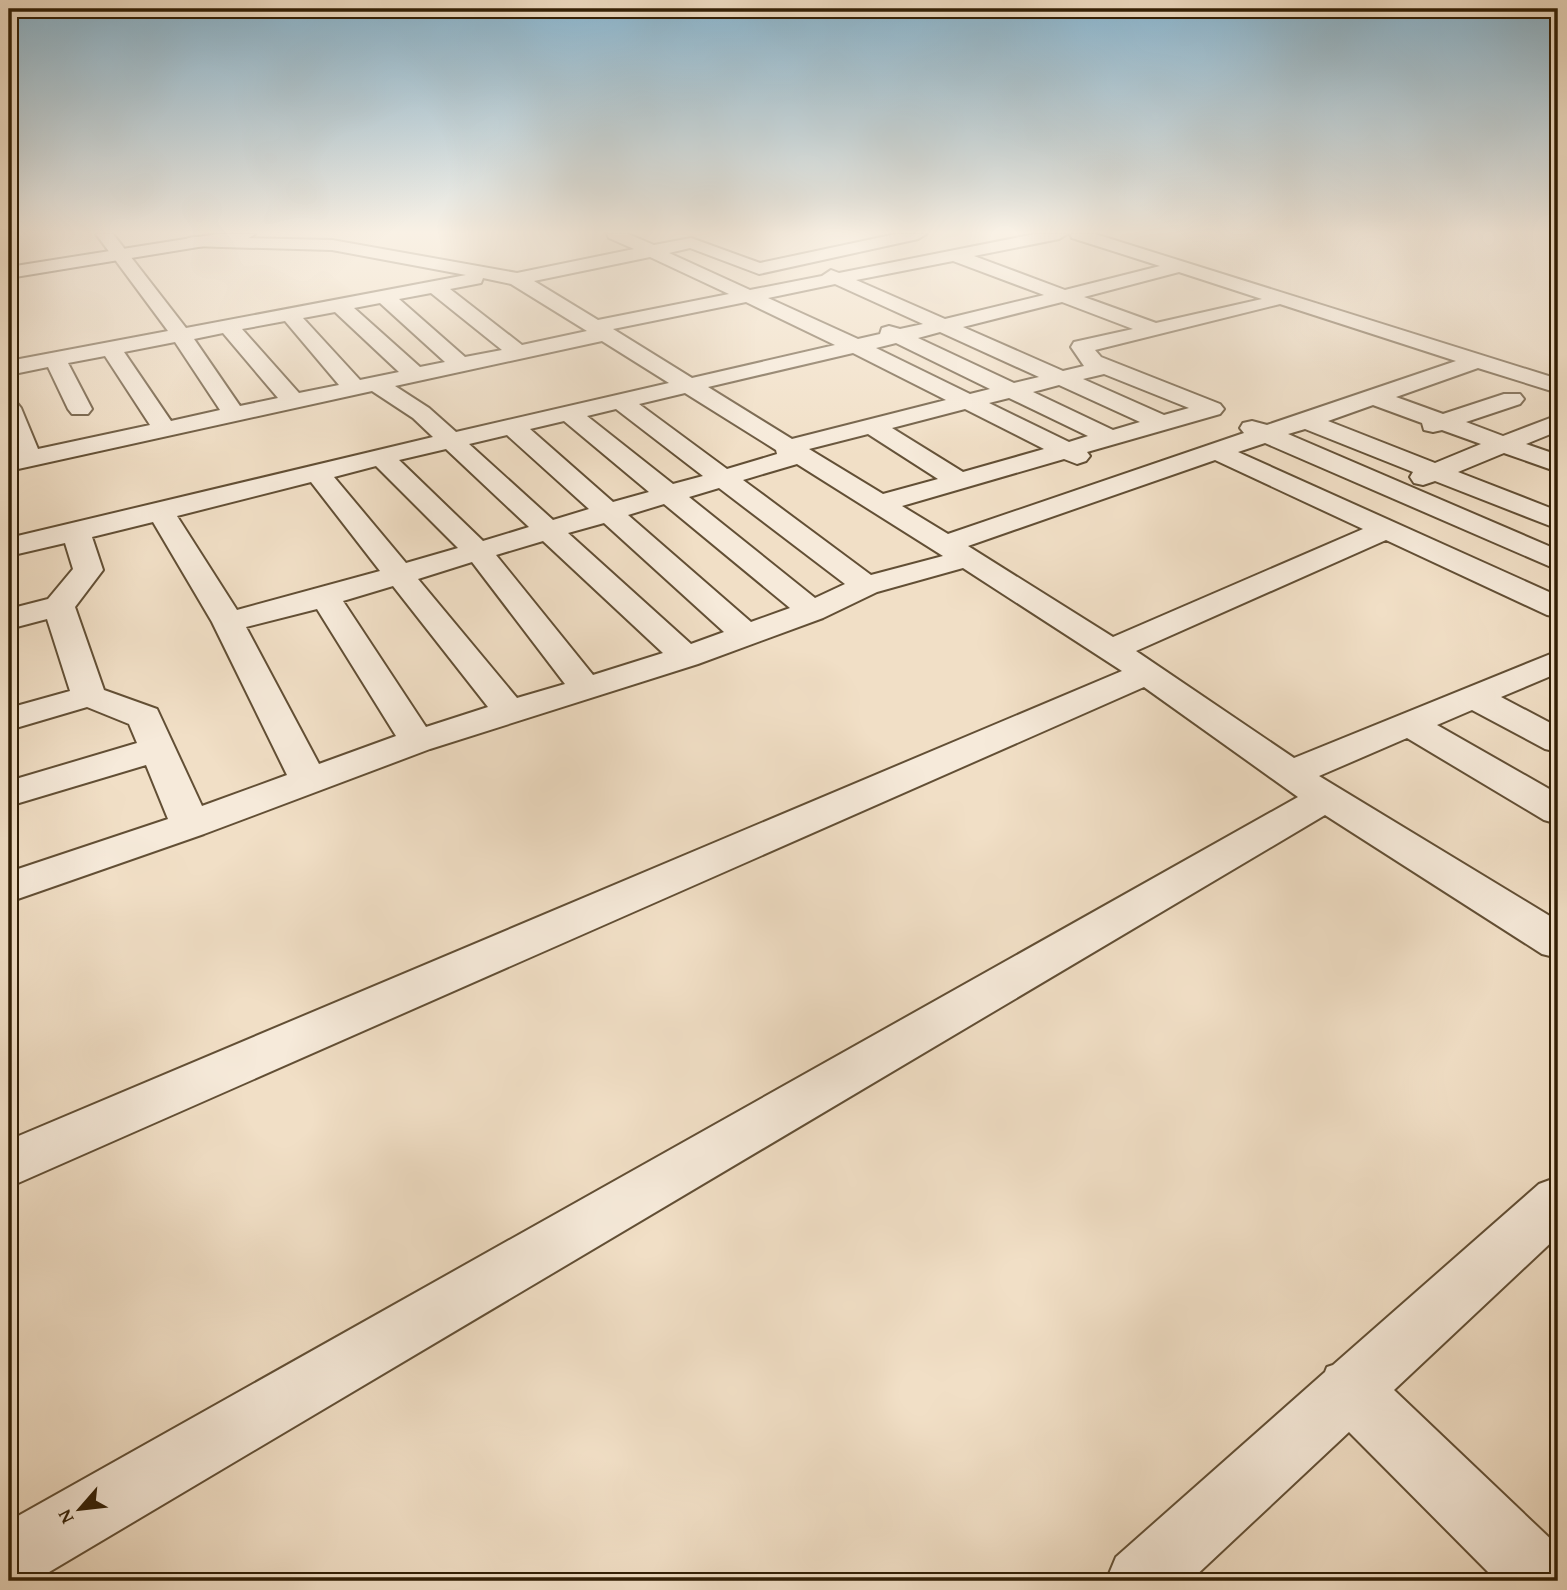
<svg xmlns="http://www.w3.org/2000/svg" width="1567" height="1590" font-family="'Gentium Book Plus',serif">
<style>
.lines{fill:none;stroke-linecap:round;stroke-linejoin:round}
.street-casing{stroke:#624f35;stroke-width:4}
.secondary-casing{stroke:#321f05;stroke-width:4}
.street{fill:#f6eada;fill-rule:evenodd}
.secondary{fill:#f6eada;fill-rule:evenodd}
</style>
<rect width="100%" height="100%" fill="#f1dfc6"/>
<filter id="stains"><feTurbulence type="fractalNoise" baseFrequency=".00286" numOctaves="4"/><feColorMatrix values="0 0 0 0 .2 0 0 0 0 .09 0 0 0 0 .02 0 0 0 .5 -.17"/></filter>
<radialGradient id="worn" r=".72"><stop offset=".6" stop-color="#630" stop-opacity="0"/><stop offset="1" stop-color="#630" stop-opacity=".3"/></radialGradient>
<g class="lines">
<g class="street-casing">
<g id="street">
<path d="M96 234H113L186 328 466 275 332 250 188 246 185 242 188 238 194 237 332 240 517 273 634 249 609 238 607 234H628L654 245 691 238 760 263 896 234H926L918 239 759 274 690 248 669 253 750 290 822 276 831 270 839 273 1035 234H1067L1059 239 974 256 1065 290 1160 266 1072 238 1070 234H1095L1558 379V393L1478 368 1396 397 1443 414 1504 394H1520L1524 399 1520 404 1466 422 1503 436 1558 415V431L1526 444 1558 455V472L1504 453 1458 472 1558 511V529L1435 481 1423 485 1414 483 1410 477 1413 472 1305 429 1288 434 1558 550V570L1265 443 1238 452 1558 596V617L1547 615 1386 540 1136 651 1294 758 1558 651V673L1501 697 1558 727V752L1545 749 1472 710 1437 725 1558 794V824L1544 820 1407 738 1319 776 1558 921V958L1542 954 1325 815 34 1581H9V1521L1298 797 1144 687 9 1187V1140L1122 671 963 568 877 592 823 618 698 664 430 749 204 834 9 902V872L168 819 146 765 9 806V781L137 743 129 724 87 707 9 730V708L70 691 47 619 9 629V609L48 599 73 569 65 543 9 556V538L433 437 413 418 372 391 9 471V455L14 454 9 439V401L17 403 21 408 38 449 150 425 105 356 68 363 92 409 88 414H72L68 409 48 367 9 375V361L168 331ZM650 257 729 294 598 320 534 281ZM953 261 1044 295 945 319 856 280ZM1179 272 1262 299 1156 323 1084 297ZM483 278 511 284 587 331 522 345 450 289 481 283ZM835 284 923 324 900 329 889 326 882 328 880 334 858 339 768 298ZM431 293 502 350 465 357 399 299ZM746 302 835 345 692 378 613 329ZM1062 302 1133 329 1074 342 1071 347 1084 366 1063 371 963 327ZM380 303 445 362 420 367 354 308ZM1280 304 1456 361 1267 425 1252 421 1243 423 1240 428 1244 433 948 534 902 506 1064 459 1077 464 1086 461 1090 456 1087 452 1220 414 1224 409 1220 404 1101 357 1095 350ZM335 312 399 372 360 380 303 318ZM285 321 339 385 299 393 242 329ZM940 332 1039 377 1014 383 918 338ZM223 333 278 398 240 406 194 339ZM602 341 669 383 456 432 429 408 395 386ZM175 342 220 410 171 421 124 352ZM896 343 990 389 970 394 876 348ZM853 353 946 400 792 439 708 387ZM1104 374 1189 408 1164 415 1083 379ZM1059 385 1140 422 1113 430 1033 392ZM685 393 776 450 777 454 727 469 639 404ZM1009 398 1088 436 1069 442 989 403ZM1373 405 1422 423 1424 430 1433 432 1442 430 1481 444 1435 463 1328 421ZM616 409 703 476 673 484 587 416ZM965 409 1044 449 963 472 892 428ZM564 421 649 492 613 502 530 429ZM868 434 938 479 883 494 809 449ZM507 435 589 509 553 520 469 444ZM446 449 529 527 483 541 399 460ZM1215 460 1363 529 1113 637 968 546ZM797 464 943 556 871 575 743 480ZM376 466 458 548 406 563 334 477ZM311 482 380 571 237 610 177 516ZM719 488 845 584 815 598 689 497ZM664 504 790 608 751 622 628 515ZM153 522 212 622 287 775 202 806 157 709 104 690 75 607 103 570 92 537ZM604 523 724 632 691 644 568 533ZM543 541 663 653 593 675 496 555ZM472 562 565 684 517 698 418 579ZM393 586 488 707 426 727 343 601ZM317 609 396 736 319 764 246 627Z"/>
<path d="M1558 1177V1236L1394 1390 1558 1546V1581H1497L1349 1432 1190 1581H1106L1116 1557 1325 1372 1327 1367 1333 1365 1539 1184Z"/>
</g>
</g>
<g class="secondary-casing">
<path id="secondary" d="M217 234H255L247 239 9 278V267Z"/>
</g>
<use href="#street" class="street"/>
<use href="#secondary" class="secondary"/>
</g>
<linearGradient id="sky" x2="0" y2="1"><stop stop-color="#89b8d4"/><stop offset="0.51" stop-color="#f9f1e5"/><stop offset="1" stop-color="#f9f1e5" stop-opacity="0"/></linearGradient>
<rect width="1567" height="456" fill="url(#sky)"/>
<rect width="1567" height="1590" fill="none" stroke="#f1dfc6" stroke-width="35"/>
<rect x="10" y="10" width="1546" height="1569" fill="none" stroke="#321f05" stroke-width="3.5"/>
<rect x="18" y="18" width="1532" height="1555" fill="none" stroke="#321f05" stroke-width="2"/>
<g transform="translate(80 1509) rotate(242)" stroke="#f6eada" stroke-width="5" paint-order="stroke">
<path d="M0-5L12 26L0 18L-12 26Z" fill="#321f05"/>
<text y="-10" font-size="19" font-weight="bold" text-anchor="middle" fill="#321f05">N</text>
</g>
<rect width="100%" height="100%" filter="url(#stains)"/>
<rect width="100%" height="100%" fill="url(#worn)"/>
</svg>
